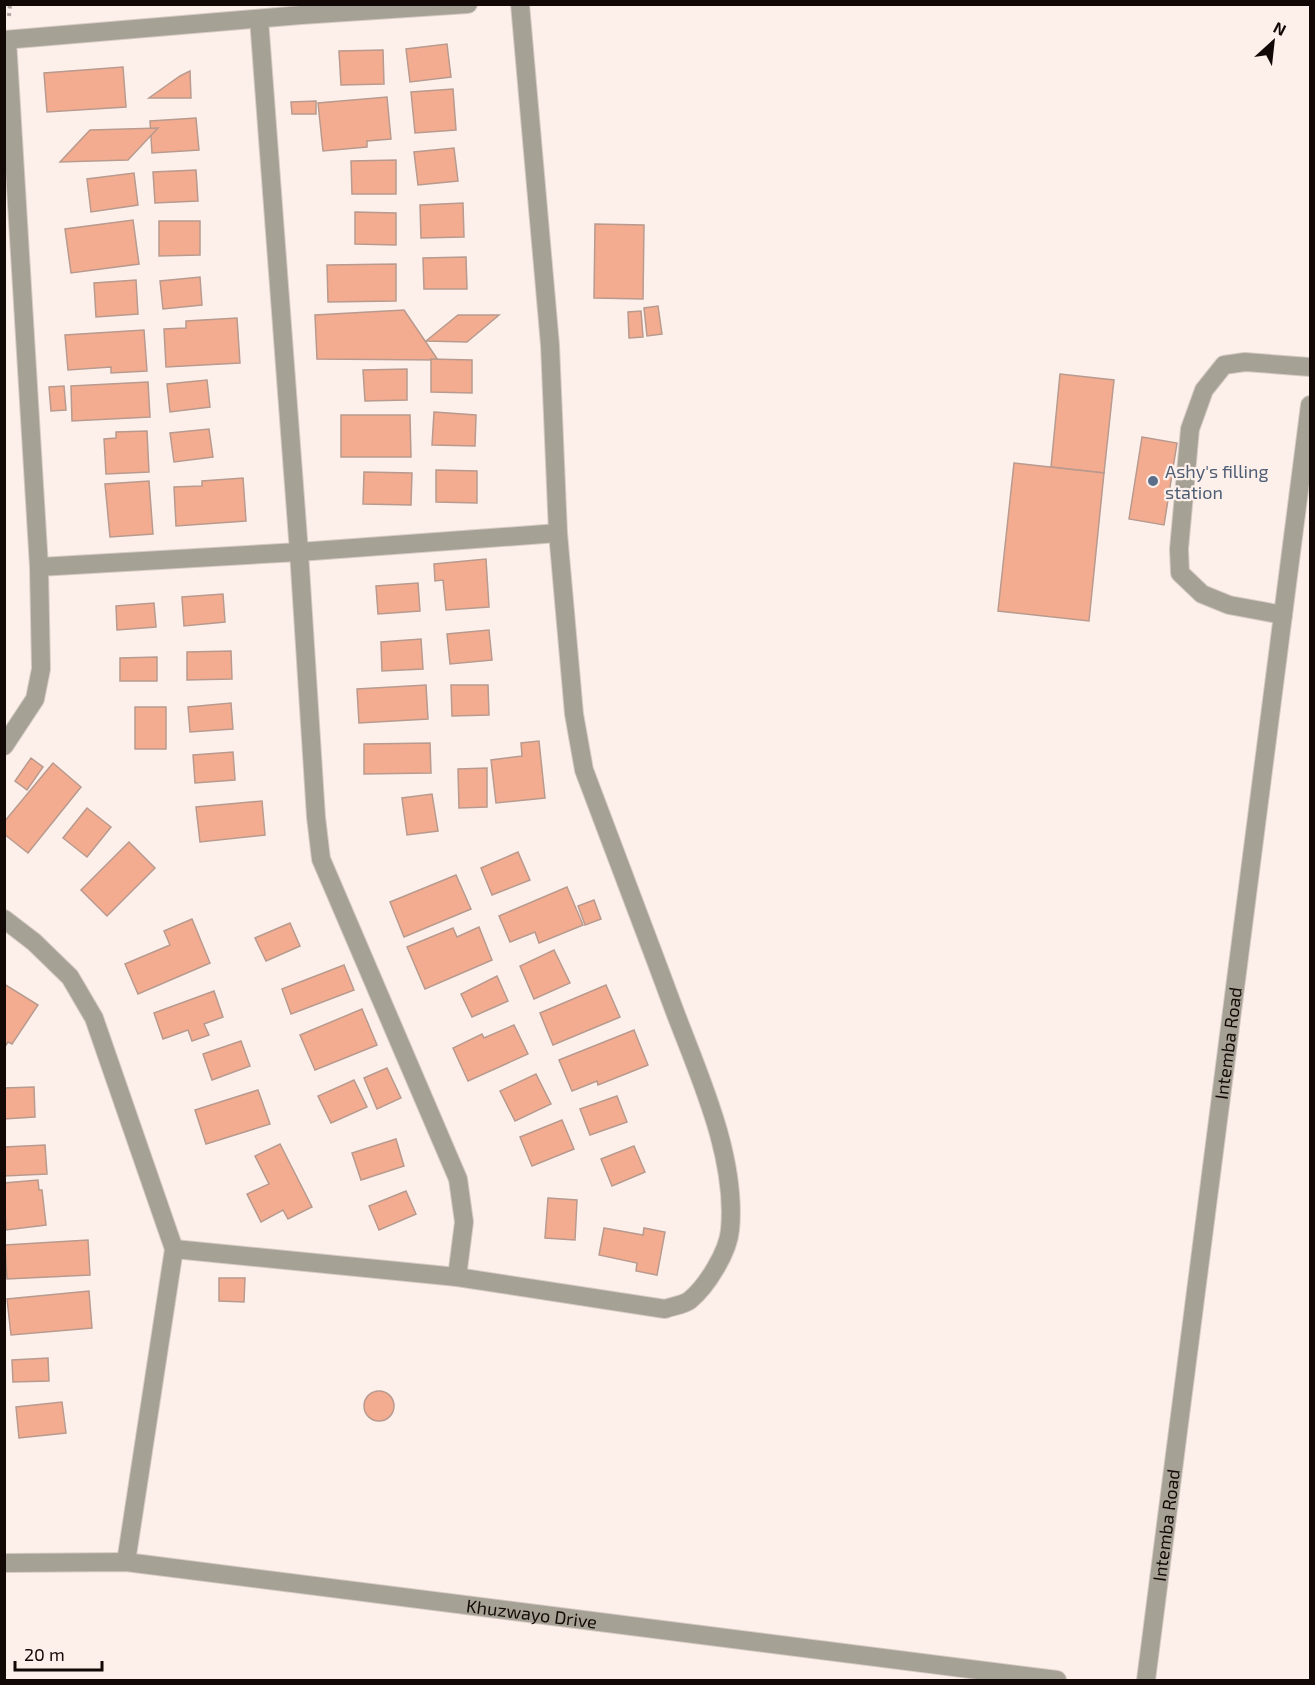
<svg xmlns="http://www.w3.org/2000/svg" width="1315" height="1685" font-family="'Exo 2',sans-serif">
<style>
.building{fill:#f4ac90;stroke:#b89a8e;stroke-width:1.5}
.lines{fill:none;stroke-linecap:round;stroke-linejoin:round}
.minor-casing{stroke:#d7cbc6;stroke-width:20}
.path{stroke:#b3a7a3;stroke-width:4;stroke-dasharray:3 4.5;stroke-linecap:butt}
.minor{stroke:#a6a195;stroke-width:18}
.service-dot{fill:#5c6f8a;stroke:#fdf0eb;stroke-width:2}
.labels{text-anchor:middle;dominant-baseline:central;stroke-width:4.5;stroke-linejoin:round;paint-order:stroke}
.service-label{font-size:18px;fill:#4e5e75;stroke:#fdf0eb;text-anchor:start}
.street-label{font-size:18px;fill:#120805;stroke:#fdf0eb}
</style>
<rect width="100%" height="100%" fill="#fdf0eb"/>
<g class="building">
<path d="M447 44 451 77 410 82 406 49Z"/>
<path d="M383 50 384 84 341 85 339 51Z"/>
<path d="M123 67 126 107 47 112 44 73Z"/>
<path d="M190 71 191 98H149L180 76Z"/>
<path d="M453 89 456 130 415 133 411 92Z"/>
<path d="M387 97 391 139 367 141V147L323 151 318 103Z"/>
<path d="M316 101V114H292L291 102Z"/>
<path d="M196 118 199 150 152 153 150 121Z"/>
<path d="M158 128 128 160 60 162 90 130Z"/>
<path d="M454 148 458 181 418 185 414 152Z"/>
<path d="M396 160V194H352L351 161Z"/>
<path d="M196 170 198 201 155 203 153 172Z"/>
<path d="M134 173 138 205 91 212 87 179Z"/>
<path d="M463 203 464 237 421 238 420 205Z"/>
<path d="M355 212 396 213V245L355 244Z"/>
<path d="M133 220 139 264 71 273 65 229Z"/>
<path d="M159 221H200V255L159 256Z"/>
<path d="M595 224 644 225 643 299 594 298Z"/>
<path d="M466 257 467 289H424L423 258Z"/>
<path d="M396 264V301L328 302 327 265Z"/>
<path d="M200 277 202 305 163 309 160 281Z"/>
<path d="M136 280 138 314 96 317 94 283Z"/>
<path d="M658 306 662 334 647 336 644 308Z"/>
<path d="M404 310 438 360 317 359 315 315Z"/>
<path d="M641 311 643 337 629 338 628 312Z"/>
<path d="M458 315H499L467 342 426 341Z"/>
<path d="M237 318 240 363 166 367 164 329 186 328V321Z"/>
<path d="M144 330 147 371 111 373V367L68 370 65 335Z"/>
<path d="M431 359 472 360V393L431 392Z"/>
<path d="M407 369V400L365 401 363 370Z"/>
<path d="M1060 374 1114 380 1104 473 1051 467Z"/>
<path d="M207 380 210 407 170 412 167 384Z"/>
<path d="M148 382 150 417 72 421 71 386Z"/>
<path d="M64 386 66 410 51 411 49 387Z"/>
<path d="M434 412 476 415 475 446 432 445Z"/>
<path d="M341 415H410L411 457H341Z"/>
<path d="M209 429 213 457 174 462 170 433Z"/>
<path d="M147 431 149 472 106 474 104 439 116 438V432Z"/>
<path d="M1142 437 1177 443 1164 525 1129 519Z"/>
<path d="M1014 463 1104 473 1089 621 998 611Z"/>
<path d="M436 470 477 471V503L436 502Z"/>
<path d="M364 472 412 473 411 505 363 504Z"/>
<path d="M243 478 246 521 176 526 174 487 202 486V481Z"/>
<path d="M149 481 153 534 110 537 105 484Z"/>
<path d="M486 559 489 607 446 610 443 580 435 581 434 564Z"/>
<path d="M418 583 420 611 378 614 376 586Z"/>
<path d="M223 594 225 622 184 626 182 597Z"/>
<path d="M154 603 156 627 117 630 116 606Z"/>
<path d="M489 630 492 660 450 664 447 634Z"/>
<path d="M421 639 423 669 382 671 381 642Z"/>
<path d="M231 651 232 679 187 680V652Z"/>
<path d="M157 657V681H120V658Z"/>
<path d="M426 685 428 719 359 723 357 689Z"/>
<path d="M451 685H488L489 715 452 716Z"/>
<path d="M231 703 233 729 190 732 188 707Z"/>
<rect x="135" y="707" width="31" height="42"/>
<path d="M539 741 545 798 496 803 491 760 522 756 521 743Z"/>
<path d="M430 743 431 773 364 774V744Z"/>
<path d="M233 752 235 780 195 783 193 755Z"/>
<path d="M31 758 43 767 27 790 15 781Z"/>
<path d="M53 763 81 787 28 853 4 834V822Z"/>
<path d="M487 768V807L459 808 458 769Z"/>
<path d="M432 794 438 831 407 835 402 798Z"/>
<path d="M262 801 265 835 200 842 196 807Z"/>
<path d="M87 808 111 827 87 857 63 838Z"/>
<path d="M129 842 155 868 107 916 81 890Z"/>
<path d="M518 852 530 880 492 895 481 868Z"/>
<path d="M456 875 471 909 404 937 390 902Z"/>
<path d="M567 887 583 925 539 943 535 932 510 942 499 916Z"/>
<path d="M594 900 601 919 585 925 578 906Z"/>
<path d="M192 919 210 963 138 994 125 964 170 945 164 931Z"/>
<path d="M290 923 300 946 266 961 255 938Z"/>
<path d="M479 927 492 960 425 989 407 947 453 928 457 937Z"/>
<path d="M554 950 570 983 534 999 520 966Z"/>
<path d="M344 965 354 990 291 1014 282 989Z"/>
<path d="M497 976 508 1001 472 1017 461 994Z"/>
<path d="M4 984 38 1005 12 1044 8 1042 4 1048Z"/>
<path d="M606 985 620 1017 553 1045 540 1013Z"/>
<path d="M214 991 223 1017 204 1024 209 1035 192 1041 188 1030 163 1039 154 1013Z"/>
<path d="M362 1009 377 1045 315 1070 300 1035Z"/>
<path d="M514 1025 528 1054 468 1081 453 1048 482 1034 484 1038Z"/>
<path d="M634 1030 648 1065 598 1085 597 1081 572 1091 559 1060Z"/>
<path d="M241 1041 250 1066 212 1080 203 1054Z"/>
<path d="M387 1068 401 1098 377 1109 364 1078Z"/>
<path d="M536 1074 551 1104 515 1121 500 1091Z"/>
<path d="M354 1080 367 1107 331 1123 318 1096Z"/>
<path d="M34 1087 35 1117 4 1119V1088Z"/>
<path d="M258 1090 270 1124 206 1144 195 1110Z"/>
<path d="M617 1096 627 1122 590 1135 580 1109Z"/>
<path d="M562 1120 574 1149 532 1166 520 1137Z"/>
<path d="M396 1139 404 1166 361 1180 352 1153Z"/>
<path d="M280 1144 312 1207 288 1219 283 1210 261 1222 247 1194 269 1184 255 1156Z"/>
<path d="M45 1145 47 1174 4 1176V1147Z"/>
<path d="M634 1146 645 1172 612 1186 601 1159Z"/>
<path d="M38 1180 39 1190H42L46 1225 6 1230 4 1183Z"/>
<path d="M406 1191 416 1214 379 1230 369 1206Z"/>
<path d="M548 1198 577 1200 575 1240 545 1238Z"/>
<path d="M604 1228 643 1235 644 1228 665 1232 657 1275 636 1271 637 1263 599 1255Z"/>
<path d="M88 1240 90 1275 7 1279 5 1245Z"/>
<path d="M219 1278H245L244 1302 219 1301Z"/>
<path d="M89 1291 92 1328 11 1335 7 1299Z"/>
<path d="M48 1358 49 1381 13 1382 12 1360Z"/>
<circle cx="379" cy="1406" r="15"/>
<path d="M62 1402 66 1433 19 1438 16 1407Z"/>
</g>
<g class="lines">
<g class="minor-casing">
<g id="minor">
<path d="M259 19 299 552 316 817 321 859 458 1179 464 1222 457 1277"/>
<path d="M4 40 301 15 468 4"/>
<path d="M39 567 299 552 558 533"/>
<path d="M1283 615 1229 605 1202 594 1180 573 1179 549 1190 429 1204 390 1224 365 1245 362 1310 367"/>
<path d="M4 746 35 699 41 669 39 567 7 40"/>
<path d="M4 919 34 942 70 977 94 1018 174 1249 126 1562"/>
<path d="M174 1249 457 1277 665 1309C672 1306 684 1305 690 1300 707 1286 728 1252 730 1230 737 1158 700 1078 675 1012 645 931 614 850 584 770L574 714 558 533 550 345 520 4"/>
<path id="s1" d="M4 1563 126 1562 1057 1680"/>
<path id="s2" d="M1146 1680 1310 405"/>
</g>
</g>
<path class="path" d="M9 16 10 4"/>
<use href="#minor" class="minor"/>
</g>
<circle class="service-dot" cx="1153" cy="481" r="6"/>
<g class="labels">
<g class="service-label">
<text x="1165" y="471">Ashy's filling<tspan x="1165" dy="21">station</tspan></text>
</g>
<g class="street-label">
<text stroke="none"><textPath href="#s2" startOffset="642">Intemba Road</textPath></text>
<text stroke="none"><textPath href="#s2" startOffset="156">Intemba Road</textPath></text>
<text stroke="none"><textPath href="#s1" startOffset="531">Khuzwayo Drive</textPath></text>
</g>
</g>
<rect width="1315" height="1685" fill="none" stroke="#120805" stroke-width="12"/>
<g transform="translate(1273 42) rotate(27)" stroke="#fdf0eb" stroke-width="4.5" paint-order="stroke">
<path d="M0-4.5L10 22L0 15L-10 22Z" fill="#120805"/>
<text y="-9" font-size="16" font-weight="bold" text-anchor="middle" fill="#120805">N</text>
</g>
<path d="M15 1661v9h87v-9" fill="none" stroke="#120805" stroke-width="3"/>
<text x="24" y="1661" font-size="18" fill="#120805" stroke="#fdf0eb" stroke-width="4.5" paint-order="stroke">20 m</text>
</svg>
